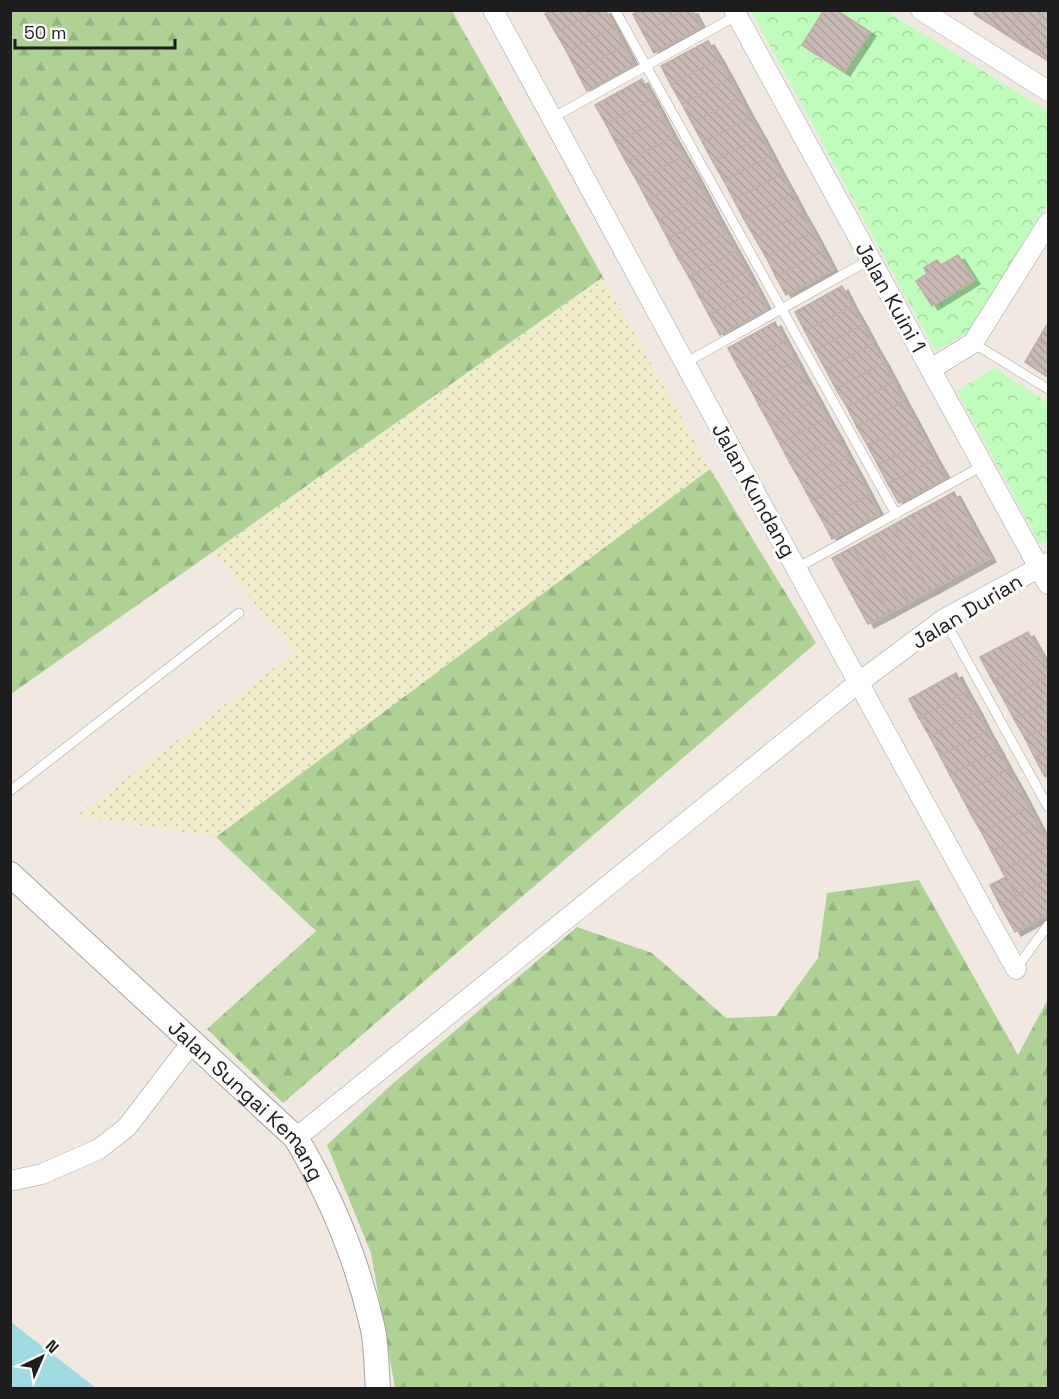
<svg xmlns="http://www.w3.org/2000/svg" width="1059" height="1399" font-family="'Space Grotesk',sans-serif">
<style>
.farmland{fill:url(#farmland-dots)}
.forest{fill:url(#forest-firs)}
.park{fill:url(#park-crowns)}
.water{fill:#a0dadf}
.building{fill:url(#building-back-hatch);stroke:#c1ada4;stroke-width:1.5;filter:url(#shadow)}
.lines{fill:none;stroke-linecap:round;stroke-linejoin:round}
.service-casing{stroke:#a4a4a4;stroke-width:10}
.minor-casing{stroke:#a4a4a4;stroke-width:21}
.tertiary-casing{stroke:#a4a4a4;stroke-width:26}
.service{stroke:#fff;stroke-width:9}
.minor{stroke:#fff;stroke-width:20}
.tertiary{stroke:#fff;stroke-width:24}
.labels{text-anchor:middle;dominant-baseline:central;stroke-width:6;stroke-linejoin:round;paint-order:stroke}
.street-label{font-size:21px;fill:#1d1d1d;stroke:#fff}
</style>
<defs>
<pattern id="farmland-dots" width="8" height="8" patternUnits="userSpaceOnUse" patternTransform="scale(1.5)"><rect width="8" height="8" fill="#efedcc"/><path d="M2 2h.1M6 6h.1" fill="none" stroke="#cccbaf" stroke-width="1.8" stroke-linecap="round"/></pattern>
<pattern id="forest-firs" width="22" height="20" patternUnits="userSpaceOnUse" patternTransform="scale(1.5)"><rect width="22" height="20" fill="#afd195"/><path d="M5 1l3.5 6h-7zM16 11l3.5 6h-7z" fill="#96b380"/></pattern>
<pattern id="park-crowns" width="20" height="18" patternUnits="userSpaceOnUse" patternTransform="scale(1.5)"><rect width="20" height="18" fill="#c0fcbc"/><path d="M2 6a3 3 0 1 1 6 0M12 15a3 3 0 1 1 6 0" fill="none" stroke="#a5d8a1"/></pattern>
<pattern id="building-back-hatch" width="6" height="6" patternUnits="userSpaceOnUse" patternTransform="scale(1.5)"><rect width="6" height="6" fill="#c7bab5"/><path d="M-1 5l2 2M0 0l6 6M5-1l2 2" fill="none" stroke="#aa9f9b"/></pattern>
<filter id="shadow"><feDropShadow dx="6" dy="4" stdDeviation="0" flood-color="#0004"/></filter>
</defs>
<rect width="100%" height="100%" fill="#efe9e2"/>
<path class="farmland" d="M603 277 710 469 216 837 77 815 294 653 213 551Z"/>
<g class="forest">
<path d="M11 10 452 11 603 277 11 694Z"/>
<path d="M710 469 816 643 283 1103 207 1029 316 931 216 837Z"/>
<path d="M919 880 1018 1055 1048 999V1388H395L371 1253 327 1145 390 1086 577 927 652 953 726 1018 776 1016 818 958 827 893Z"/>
</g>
<g class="park">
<path d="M751 11H886L1048 111V203L968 333 935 351Z"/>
<path d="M995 368 1048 403V540L1040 544 957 391Z"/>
</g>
<path class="water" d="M11 1322 96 1388H11Z"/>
<g class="building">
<path d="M552 10H598L556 33 545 14Z"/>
<path d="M598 10H605L614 27 567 52 556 33Z"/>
<path d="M640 10H685L643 33 633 14Z"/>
<path d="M685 10H692L701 27 654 53 643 33Z"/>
<path d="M824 10H836L870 32 844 72 802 45Z"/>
<path d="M976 10H999L990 24 974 14Z"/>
<path d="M999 10H1022L1007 35 990 24Z"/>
<path d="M1022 10H1045L1023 45 1007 35Z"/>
<path d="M1045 10H1048V41L1039 55 1023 45Z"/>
<path d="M614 27 624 46 577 72 567 52Z"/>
<path d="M708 41 719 59 671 85 661 66Z"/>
<path d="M1048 41V61L1039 55Z"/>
<path d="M624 46 634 65 587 91 577 72Z"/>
<path d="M719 59 730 79 682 104 671 85Z"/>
<path d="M642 79 653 99 606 124 595 105Z"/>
<path d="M730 79 740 98 692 123 682 104Z"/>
<path d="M740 98 750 117 703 143 692 123Z"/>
<path d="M653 99 663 118 616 143 606 124Z"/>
<path d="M750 117 761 136 713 162 703 143Z"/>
<path d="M663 118 673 137 626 162 616 143Z"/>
<path d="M761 136 771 155 724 181 713 162Z"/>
<path d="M673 137 684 156 637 181 626 162Z"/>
<path d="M771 155 781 174 734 200 724 181Z"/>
<path d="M684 156 695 175 647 200 637 181Z"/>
<path d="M781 174 792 194 744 219 734 200Z"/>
<path d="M695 175 705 194 658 220 647 200Z"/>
<path d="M705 194 715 213 668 239 658 220Z"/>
<path d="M792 194 802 213 755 238 744 219Z"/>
<path d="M715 213 726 233 678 258 668 239Z"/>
<path d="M802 213 813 232 766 257 755 238Z"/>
<path d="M813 232 823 251 776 277 766 257Z"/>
<path d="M726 233 736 251 689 277 678 258Z"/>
<path d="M736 251 747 271 699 296 689 277Z"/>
<path d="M823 251 833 270 786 295 776 277Z"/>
<path d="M958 255 974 280 932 306 916 281 927 274 924 268 937 260 941 265Z"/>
<path d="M747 271 757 290 709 315 699 296Z"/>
<path d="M842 286 852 306 805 331 795 312Z"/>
<path d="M757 290 767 309 720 335 709 315Z"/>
<path d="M852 306 863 325 815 350 805 331Z"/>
<path d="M775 322 785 341 738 367 728 348Z"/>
<path d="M1048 323V347L1038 340Z"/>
<path d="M863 325 873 344 826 370 815 350Z"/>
<path d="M1038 340 1048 347V377L1025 362Z"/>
<path d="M785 341 796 361 749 386 738 367Z"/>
<path d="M873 344 884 363 836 389 826 370Z"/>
<path d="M796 361 806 380 759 405 749 386Z"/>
<path d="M884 363 894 382 847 407 836 389Z"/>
<path d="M806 380 817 399 770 425 759 405Z"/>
<path d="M894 382 904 401 857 427 847 407Z"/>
<path d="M817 399 827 418 780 444 770 425Z"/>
<path d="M904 401 915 421 868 446 857 427Z"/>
<path d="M827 418 838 437 790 463 780 444Z"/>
<path d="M915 421 925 440 878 465 868 446Z"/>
<path d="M838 437 848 456 801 482 790 463Z"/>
<path d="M925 440 935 459 888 484 878 465Z"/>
<path d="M848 456 859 476 811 501 801 482Z"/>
<path d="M935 459 946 478 899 503 888 484Z"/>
<path d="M859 476 869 495 822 520 811 501Z"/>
<path d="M954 492 990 558 970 569 934 503Z"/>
<path d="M869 495 879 514 832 539 822 520Z"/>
<path d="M934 503 970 569 950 580 913 514Z"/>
<path d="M913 514 950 580 930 591 893 525Z"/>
<path d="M893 525 930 591 909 602 873 536Z"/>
<path d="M873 536 909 602 889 613 853 547Z"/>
<path d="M853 547 889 613 868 624 832 558Z"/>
<path d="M1028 632 1041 655 993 681 980 657Z"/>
<path d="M1041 655 1048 670V676L1004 700 993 681Z"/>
<path d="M956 673 966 692 919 718 909 699Z"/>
<path d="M1048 676V701L1014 719 1004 700Z"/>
<path d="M966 692 977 711 930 737 919 718Z"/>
<path d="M1048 701V726L1025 738 1014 719Z"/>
<path d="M977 711 987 731 940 756 930 737Z"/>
<path d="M1048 726V750L1035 758 1025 738Z"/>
<path d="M987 731 998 750 950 775 940 756Z"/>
<path d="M998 750 1008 769 961 795 950 775Z"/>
<path d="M1048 750V775L1045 777 1035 758Z"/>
<path d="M1008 769 1019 788 971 814 961 795Z"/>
<path d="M1019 788 1029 807 982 833 971 814Z"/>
<path d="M1029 807 1039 826 992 852 982 833Z"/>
<path d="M1039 826 1048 846 1002 871 992 852Z"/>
<path d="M1048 846V879L1016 896 1002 871Z"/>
<path d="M1006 877 1016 896 1000 905 990 885Z"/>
<path d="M1048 879V914L1015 932 1000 905Z"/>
</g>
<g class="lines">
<g class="service-casing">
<g id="service">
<path d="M615 10 896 514"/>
<path d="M552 118 736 16"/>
<path d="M973 343 1048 389"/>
<path d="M685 363 871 259"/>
<path d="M797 568 984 465"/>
<path d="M944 619 1048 807"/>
<path d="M10 791 239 613"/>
<path d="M1016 969 1048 925"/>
</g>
</g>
<g class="minor-casing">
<g id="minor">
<path d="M493 10C668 330 839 651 1016 969"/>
<path d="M734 10 1048 584"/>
<path d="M921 10 1048 91"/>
<path d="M931 369 973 343 1048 223"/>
<path d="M296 1138 858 683 944 619 1048 563"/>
<path d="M10 1181 42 1174 99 1149 127 1127 192 1042"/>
</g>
</g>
<g class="tertiary-casing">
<g id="tertiary">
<path id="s1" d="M10 874 296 1138C330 1195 357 1260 372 1325 377 1345 376 1368 378 1388"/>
</g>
</g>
<use href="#service" class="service"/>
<use href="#minor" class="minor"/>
<use href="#tertiary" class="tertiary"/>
</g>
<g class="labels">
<g class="street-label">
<text transform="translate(891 297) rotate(61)">Jalan Kuini 1</text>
<text transform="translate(754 490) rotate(61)">Jalan Kundang</text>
<text transform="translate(967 611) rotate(-31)">Jalan Durian</text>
<text stroke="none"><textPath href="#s1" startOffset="328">Jalan Sungai Kemang</textPath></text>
</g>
</g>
<rect width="1059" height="1399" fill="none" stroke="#1d1d1d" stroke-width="24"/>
<g transform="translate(42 1357) rotate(44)" stroke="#ffffff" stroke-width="4.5" paint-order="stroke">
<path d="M0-4.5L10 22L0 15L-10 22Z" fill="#1d1d1d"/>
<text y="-9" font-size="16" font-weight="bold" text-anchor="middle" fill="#1d1d1d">N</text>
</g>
<path d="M15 39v9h160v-9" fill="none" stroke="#1d1d1d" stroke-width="3"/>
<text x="24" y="39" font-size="18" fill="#1d1d1d" stroke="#ffffff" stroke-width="4.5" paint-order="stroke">50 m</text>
</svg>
